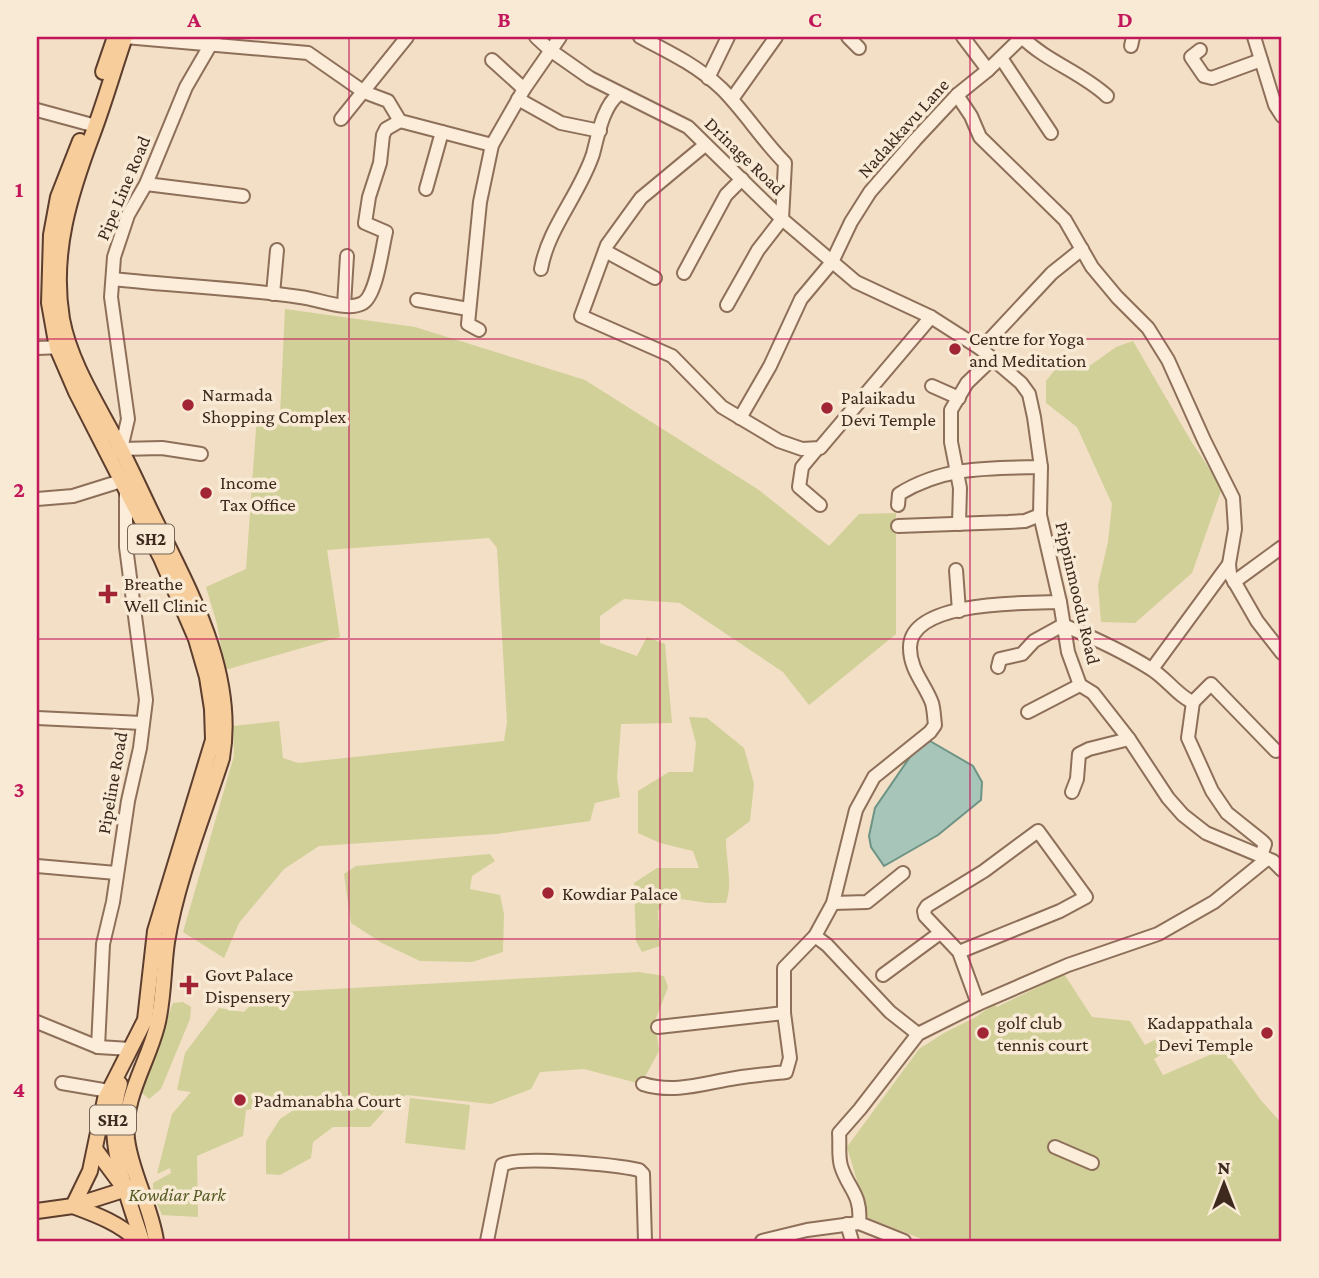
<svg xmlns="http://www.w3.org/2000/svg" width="1319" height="1278" font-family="'Crimson Pro',serif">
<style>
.green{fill:#d1d098}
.water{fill:#a7c5b8;stroke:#6d9485;stroke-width:2}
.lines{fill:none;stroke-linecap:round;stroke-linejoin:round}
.minor-casing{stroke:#8e6f59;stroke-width:16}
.major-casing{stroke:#5c3d2e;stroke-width:18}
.minor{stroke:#fbedd9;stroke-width:12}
.major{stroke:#f7ce9b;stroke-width:14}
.grid{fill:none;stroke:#c2185b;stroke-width:2;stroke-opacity:0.55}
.poi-dot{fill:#a22536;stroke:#f8ead5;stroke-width:2.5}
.labels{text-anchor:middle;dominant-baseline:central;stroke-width:7;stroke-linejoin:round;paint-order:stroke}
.shield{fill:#f8ead5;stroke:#756355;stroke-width:2}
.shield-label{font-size:18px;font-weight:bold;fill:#3d291e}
.street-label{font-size:19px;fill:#3d291e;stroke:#f8ead5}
.poi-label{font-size:19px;fill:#3d291e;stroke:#f8ead5;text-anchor:start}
.park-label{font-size:19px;font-style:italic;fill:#555b23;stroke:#f8ead5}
.neatline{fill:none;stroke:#c2185b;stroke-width:2.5}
.grid-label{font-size:23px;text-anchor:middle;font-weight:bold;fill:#c2185b}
</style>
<rect width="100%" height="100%" fill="#f2dfc5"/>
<g class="green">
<path d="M285 309 415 327 585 380 759 490 829 546 859 514 896 513V634L809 705 783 672 680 603 624 599 600 616V643L637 656 647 637 665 644 672 723 621 724 617 778 620 797 595 803 590 821 496 834 319 846 284 869 239 923 224 958 183 932 234 756 233 726 279 721 283 758 298 763 504 741 507 722 497 548 489 538 327 550 340 637 225 670 217 624 206 587 246 569 257 415H280Z"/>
<path d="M1133 341 1191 441 1222 488 1192 573 1135 623 1101 622 1098 585 1108 542 1112 504 1077 427 1046 403V381L1067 355 1091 365 1116 347Z"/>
<path d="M689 717 707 718 744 748 754 784 750 821 726 839C726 861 733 884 726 903H708L667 897 658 911 660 946 642 952 636 941 634 883 657 868H699L693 851 660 843 638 833V791L669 772H693L696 743Z"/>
<path d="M490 854 495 861 472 876 470 889 500 895 504 914 503 952 472 962 420 961 382 943 351 923 344 874 356 866Z"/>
<path d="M639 972 664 976 668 987 655 1021 659 1051 641 1084 584 1069 540 1072 531 1089 491 1104 406 1095 385 1110 370 1127H333L313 1142 311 1158 280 1175 266 1174V1141L280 1119 312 1098 246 1110 243 1136 197 1156 198 1217 162 1215 153 1194V1183L171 1173 170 1168 157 1174 172 1114 191 1092 177 1090 185 1053 219 1008 244 1012 262 993Z"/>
<path d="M1064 974 1092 1017 1130 1021 1145 1045 1162 1036 1172 1048 1154 1059 1163 1075 1224 1049 1260 1099 1282 1124V1241H927L868 1218 847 1147 919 1049 944 1033 976 1017 994 1004 997 1007Z"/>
<path d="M183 1002 191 1007 190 1019 161 1089 149 1099 141 1092 143 1081 173 1003Z"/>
<path d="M410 1098 470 1105 465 1150 405 1143Z"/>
</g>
<path class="water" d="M930 741 973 766 982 782 981 800 938 835 884 866 871 847 869 836 875 808 912 754Z"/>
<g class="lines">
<g class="minor-casing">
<g id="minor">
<path d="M125 37 308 53 364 92 388 101 400 121 492 145"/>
<path d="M536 37 550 50 590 78 688 127 782 219 856 282 931 317 981 349 1021 383 1029 394 1034 417 1041 467 1040 515 1060 602 1068 652 1080 685 1093 693 1129 739 1168 798 1183 815 1206 833 1273 861 1282 870"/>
<path d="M640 37C669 52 698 66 722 89 745 112 762 140 785 163L782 219 758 250 727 305"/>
<path d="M848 37 859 48"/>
<path d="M963 37 988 70"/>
<path d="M1022 37C1047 62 1081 72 1107 96"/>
<path d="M1254 37 1275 105 1282 116"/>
<path d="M1131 46 1133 37"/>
<path d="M1200 50 1191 57 1204 76 1212 78 1261 60"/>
<path d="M1001 58 1051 133"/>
<path d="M492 60 524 89"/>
<path d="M708 78 728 37"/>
<path d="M957 95 971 116 980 137 1065 220 1092 267 1117 297 1148 328 1168 360 1204 440 1233 498 1235 529 1229 564 1230 574 1257 621 1282 653"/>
<path d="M518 99 561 123 600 131"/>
<path d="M732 99 776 37"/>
<path d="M37 110 96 126"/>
<path d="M341 119 407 37"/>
<path d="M705 145 641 198 607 245 581 316 672 356 722 407 779 441 802 449 820 448 931 317"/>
<path d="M146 184 243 196"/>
<path d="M426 189 442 132"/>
<path d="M605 251 655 278"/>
<path d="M541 269C548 228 580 194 593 154 598 135 603 106 619 94"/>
<path d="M684 273 726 195 742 179"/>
<path d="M113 279C175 286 238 288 300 297 319 299 347 312 363 303 377 294 382 248 386 232L365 223 369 197 380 163 383 135 386 129 400 121"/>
<path d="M273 294 277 250"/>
<path d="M417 300 468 309"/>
<path d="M344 305 347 256"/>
<path d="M479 330 468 324 480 202 492 145 524 89 560 37"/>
<path d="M37 348 64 347"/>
<path d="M981 349 1052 273 1082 249"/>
<path d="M932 386 959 398"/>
<path d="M740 418 770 366 801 299 832 262 851 222 870 192 915 140 957 95 988 70 1022 37"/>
<path d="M121 449 128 419 111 297 114 257 128 215 146 184 186 87 215 37"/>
<path d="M817 449 802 467 799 487 820 505"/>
<path d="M115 452 121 449 162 448 201 454"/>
<path d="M37 499 73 496 121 481"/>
<path d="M898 505 899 494C944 466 990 468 1041 467"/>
<path d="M959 524 960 488 951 442V410L967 383 992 359"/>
<path d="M898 526 1008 522 1025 521 1040 515"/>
<path d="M956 570 959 611"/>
<path d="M1234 582 1282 547"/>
<path d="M998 667 1000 659 1022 654 1034 641 1063 625C1094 638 1123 651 1151 669 1165 677 1180 698 1193 702L1211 684 1276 751"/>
<path d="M1152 669 1229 564"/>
<path d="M1193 702 1188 738 1212 791 1227 813 1262 841 1265 844 1261 856"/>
<path d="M1028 712 1080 685"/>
<path d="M37 718 142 723"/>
<path d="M1072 792 1077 779 1079 754 1089 749 1129 739"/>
<path d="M37 866 116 873"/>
<path d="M833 903 867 902 903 873"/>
<path d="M815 936 827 945 890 1012 918 1034"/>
<path d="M959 952 1060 911 1086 897 1038 831 984 871 927 906 924 911 925 916 959 952 978 1004"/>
<path d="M883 975 940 933"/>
<path d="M37 1022 98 1047 130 1049"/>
<path d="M658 1027 784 1013"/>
<path d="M98 1047 103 944 113 902 128 801 140 748 146 700 126 547V492H128"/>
<path d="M62 1083 109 1091"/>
<path d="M643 1084C675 1094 704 1083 736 1078 753 1075 770 1074 786 1072L790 1058 784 1013V968L815 936 833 903 856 810 874 777 930 732 935 725C934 718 934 710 932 703 925 684 910 670 910 648 909 600 1027 603 1060 602"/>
<path d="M1055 1147 1092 1163"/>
<path d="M859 1223C862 1194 848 1189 841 1166 838 1156 840 1143 839 1133L860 1109 918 1034 978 1004 1068 965 1158 934 1214 902 1267 859"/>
<path d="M847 1224 852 1241"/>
<path d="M487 1241 502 1165C519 1155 617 1165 639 1170L643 1174 645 1241"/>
<path d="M762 1241 807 1230 859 1223 904 1241"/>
</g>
</g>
<g class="major-casing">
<g id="major">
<path d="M125 37C114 69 105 101 93 133 70 194 51 253 62 319 70 362 96 402 116 440 131 468 144 498 158 526 193 597 236 676 222 758 203 817 177 880 167 942 163 970 164 999 157 1026 147 1065 123 1097 127 1139 131 1173 151 1206 156 1241"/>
<path d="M103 72 115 37"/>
<path d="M120 1084C103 1138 126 1190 142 1241"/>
<path d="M95 1149 121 1184"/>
<path d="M73 1206 90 1171 105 1099 145 1020 155 931 213 740 212 709 207 677 196 639 161 558 76 392 57 348 49 303 51 235 58 197 80 141"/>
<path d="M73 1206C97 1215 119 1223 138 1241"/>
<path d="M37 1211 73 1206 133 1187"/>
</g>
</g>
<use href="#minor" class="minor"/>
<use href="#major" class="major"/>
</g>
<path class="grid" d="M349 37V1241M660 37V1241M970 37V1241M37 339H1282M37 639H1282M37 939H1282"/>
<g class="poi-dot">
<circle cx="955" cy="349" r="7"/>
<circle cx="188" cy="405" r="7"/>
<circle cx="827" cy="408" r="7"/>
<circle cx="206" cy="493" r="7"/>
<path d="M104.5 583.5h7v7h7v7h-7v7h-7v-7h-7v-7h7z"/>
<circle cx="548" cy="893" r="7"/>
<path d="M185.5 974.5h7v7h7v7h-7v7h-7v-7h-7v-7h7z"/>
<circle cx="983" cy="1033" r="7"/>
<circle cx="1267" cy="1033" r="7"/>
<circle cx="240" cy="1100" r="7"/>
</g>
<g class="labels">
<g class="shield">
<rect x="128" y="524.5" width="46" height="29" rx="5"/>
<rect x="90" y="1105.5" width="46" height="29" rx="5"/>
</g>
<g class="shield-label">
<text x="151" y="539">SH2</text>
<text x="113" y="1120">SH2</text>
</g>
<g class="street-label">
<text transform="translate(903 128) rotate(-48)">Nadakkavu Lane</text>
<text transform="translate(745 156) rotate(44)">Drinage Road</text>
<text transform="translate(123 188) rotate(-67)">Pipe Line Road</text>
<text transform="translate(1078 593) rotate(77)">Pippinmoodu Road</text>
<text transform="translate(112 783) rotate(-80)">Pipeline Road</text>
</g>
<g class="poi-label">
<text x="969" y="338">Centre for Yoga<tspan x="969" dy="22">and Meditation</tspan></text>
<text x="202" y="394">Narmada<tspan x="202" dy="22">Shopping Complex</tspan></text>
<text x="841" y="397">Palaikadu<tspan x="841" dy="22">Devi Temple</tspan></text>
<text x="220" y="482">Income<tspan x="220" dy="22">Tax Office</tspan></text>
<text x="124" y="583">Breathe<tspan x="124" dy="22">Well Clinic</tspan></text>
<text x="562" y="893">Kowdiar Palace</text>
<text x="205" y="974">Govt Palace<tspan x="205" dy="22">Dispensery</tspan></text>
<text x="997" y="1022">golf club<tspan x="997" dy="22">tennis court</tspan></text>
<text x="1253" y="1022" text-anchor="end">Kadappathala<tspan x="1253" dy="22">Devi Temple</tspan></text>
<text x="254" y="1100">Padmanabha Court</text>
</g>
<g class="park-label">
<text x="177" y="1194">Kowdiar Park</text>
</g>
</g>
<rect width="1319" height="1278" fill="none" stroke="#f8ead5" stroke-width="77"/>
<g transform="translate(1224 1184)" stroke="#f8ead5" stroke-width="5" paint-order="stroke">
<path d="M0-5L12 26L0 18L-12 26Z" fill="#3d291e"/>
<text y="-10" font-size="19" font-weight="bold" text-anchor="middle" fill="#3d291e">N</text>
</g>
<rect x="38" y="38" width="1242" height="1202" class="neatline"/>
<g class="grid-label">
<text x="194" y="27">A</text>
<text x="504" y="27">B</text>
<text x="815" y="27">C</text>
<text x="1125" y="27">D</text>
<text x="19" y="197">1</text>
<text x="19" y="497">2</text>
<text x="19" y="797">3</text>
<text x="19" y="1097">4</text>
</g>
</svg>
